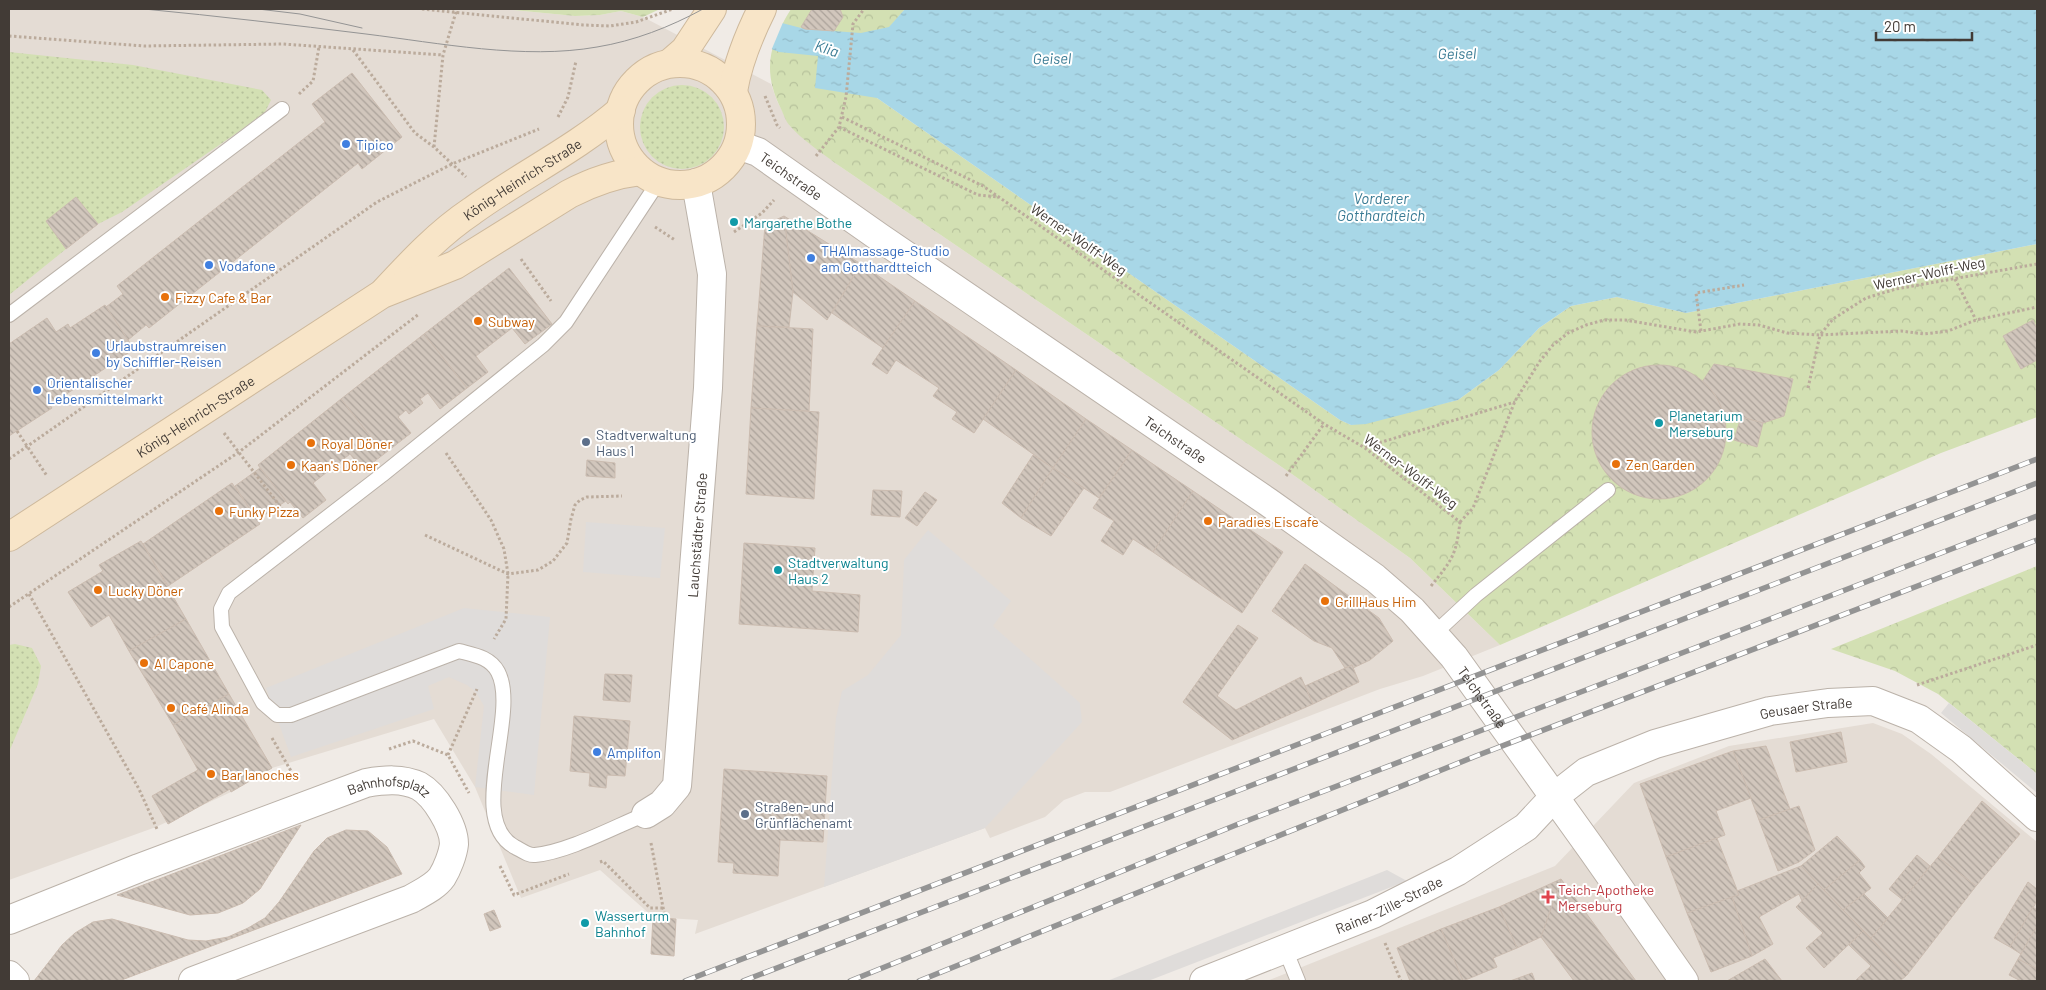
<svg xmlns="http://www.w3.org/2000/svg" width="2046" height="990" font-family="Barlow,sans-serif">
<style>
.residential{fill:#e4dcd4}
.grass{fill:url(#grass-dots)}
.park{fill:url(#park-crowns)}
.parking{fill:#dfdcda}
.water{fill:url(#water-ripples)}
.pier{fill:#f0ebe6}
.building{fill:url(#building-back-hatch);stroke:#cbbcb0}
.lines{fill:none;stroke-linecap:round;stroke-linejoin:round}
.service-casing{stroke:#bbb2a9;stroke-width:16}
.minor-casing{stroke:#bbb2a9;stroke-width:30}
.tertiary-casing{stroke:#bbb2a9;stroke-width:30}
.secondary-casing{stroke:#ceb99c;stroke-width:30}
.path{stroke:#bbab9c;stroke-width:3;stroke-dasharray:2.5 2.5;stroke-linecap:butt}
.service{stroke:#fff;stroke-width:14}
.minor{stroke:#fff;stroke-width:28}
.tertiary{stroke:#fff;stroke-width:28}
.secondary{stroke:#f8e5c8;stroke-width:28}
.tram{stroke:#949494;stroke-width:1}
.rail-casing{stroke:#949494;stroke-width:5.5}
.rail{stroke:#fff;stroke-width:4;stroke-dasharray:11;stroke-linecap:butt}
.shop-dot{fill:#3f7fe0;stroke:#fff;stroke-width:2}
.culture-dot{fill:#0f9aa8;stroke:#fff;stroke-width:2}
.food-dot{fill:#e8710a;stroke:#fff;stroke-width:2}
.service-dot{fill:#5c6f8a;stroke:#fff;stroke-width:2}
.health-dot{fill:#e0444e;stroke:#fff;stroke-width:2}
.labels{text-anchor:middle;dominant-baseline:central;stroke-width:4;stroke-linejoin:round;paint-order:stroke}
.shop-label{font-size:14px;fill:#366cbe;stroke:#fff;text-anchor:start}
.street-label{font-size:14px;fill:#423b36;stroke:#fff}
.culture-label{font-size:14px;fill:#0d838f;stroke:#fff;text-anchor:start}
.food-label{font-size:14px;fill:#c56008;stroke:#fff;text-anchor:start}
.service-label{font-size:14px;fill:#4e5e75;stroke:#fff;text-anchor:start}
.health-label{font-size:14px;fill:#be3a42;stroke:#fff;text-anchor:start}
.water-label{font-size:15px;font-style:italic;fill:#387a93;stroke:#fff}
</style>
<defs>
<pattern id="grass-dots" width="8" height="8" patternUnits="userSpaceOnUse" patternTransform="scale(1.25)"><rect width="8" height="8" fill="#d3e0b3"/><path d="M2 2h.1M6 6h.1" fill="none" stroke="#b6c19b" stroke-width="1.8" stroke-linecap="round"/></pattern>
<pattern id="park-crowns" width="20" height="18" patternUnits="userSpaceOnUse" patternTransform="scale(1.25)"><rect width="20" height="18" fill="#d3e0b3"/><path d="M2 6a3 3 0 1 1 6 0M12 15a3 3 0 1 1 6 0" fill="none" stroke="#b6c19b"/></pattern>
<pattern id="water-ripples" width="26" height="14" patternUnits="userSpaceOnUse" patternTransform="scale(1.25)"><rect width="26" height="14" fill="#a8d7e7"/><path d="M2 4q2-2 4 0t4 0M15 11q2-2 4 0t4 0" fill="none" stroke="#92b9c7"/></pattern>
<pattern id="building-back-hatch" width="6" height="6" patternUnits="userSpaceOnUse" patternTransform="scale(1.25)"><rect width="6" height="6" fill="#d1c6bc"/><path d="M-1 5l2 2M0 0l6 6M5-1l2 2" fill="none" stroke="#aba29a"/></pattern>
</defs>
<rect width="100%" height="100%" fill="#f0ebe6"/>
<g class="residential">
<path d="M9 9H503L575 16 600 15 621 11 643 17 771 84 777 101 790 126 835 163 1289 472 1410 558 1500 645 1423 676 1380 689 1110 792H1085L1064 800 1045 817 990 838 985 828 695 934 698 920 653 917 600 870 521 898 475 787 434 719 272 768 231 792 156 827 9 880Z"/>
<path d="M1873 723 1902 734 1931 754 2037 842V981H1267L1555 866 1634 783 1729 746Z"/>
</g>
<g class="grass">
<path d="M9 52 133 65 262 90 271 100 265 112 241 130 122 212 98 224 76 197 47 221 66 249 9 295Z"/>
<circle cx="682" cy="127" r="42"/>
<path d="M15 644 32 648 41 666 38 684 9 752V645Z"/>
</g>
<g class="park">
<path d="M503 9H660L643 17 621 11 600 15 575 16Z"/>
<path d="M791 9H905L890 27 877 98 1340 420 1351 425 1458 400 1499 370 1539 328 1571 306 1617 297 1686 313 2037 244V417L1941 453 1500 645 1410 558 1289 472 835 163C821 152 801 139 790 126 786 122 784 115 781 109 762 71 769 44 791 9Z"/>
<path d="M2037 566V774L1938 694 1895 671 1831 649Z"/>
</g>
<g class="parking">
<path d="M586 522 665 528 660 578 583 572Z"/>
<path d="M928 530 1011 601 993 626 1080 703 1082 722 985 828 824 887 836 718 842 691 868 675 901 635 904 560Z"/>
<path d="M464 608 550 617 534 795 475 787 484 706 476 692 467 685 449 677 428 686 434 709 291 757 266 688Z"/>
<path d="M1949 703 2037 774V793L1941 713Z"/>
<path d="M1387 870 1407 881 1148 981H1107Z"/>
</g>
<path class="water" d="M671 9 782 23 805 29 861 33 889 27 905 9H2037V244L1686 313 1617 297 1571 306 1539 328 1499 370 1458 400 1366 424 1351 425 1340 420 877 98 815 88 818 56 779 52Z"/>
<path class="pier" d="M669 9H764L784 20 771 51 671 11Z"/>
<g class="building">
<path d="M812 9H840L843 17 834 31 805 29 801 27Z"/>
<path d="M352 73 402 137 362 169 358 163 149 328 146 325 128 340 106 307 123 294 117 286 325 122 312 104Z"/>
<path d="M76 197 98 224 66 249 46 221Z"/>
<path d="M784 216 861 264 827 320 793 292Z"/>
<path d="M784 216 793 292 789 327 757 326 765 225Z"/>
<path d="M861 264 915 301 883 348 832 313Z"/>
<path d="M509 268 552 324 525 344 512 328 476 356 488 372 467 388 424 334Z"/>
<path d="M915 301 1016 370 974 433 952 419 957 412 933 396 939 388 896 360 887 374 872 364Z"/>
<path d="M105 305 134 349 50 405 52 408 9 436V344L47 318 56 332 68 324 70 328Z"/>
<path d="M2033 320 2037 329V360L2021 369 2003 336Z"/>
<path d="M757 326 813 329 809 411 751 408Z"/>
<path d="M424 334 467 388 440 409 428 393 420 399 423 403 409 414 406 410 398 417 411 433 384 454 341 399Z"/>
<path d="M1714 364 1793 379 1784 416 1763 423 1723 412 1714 393 1702 382Z"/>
<circle cx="1659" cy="432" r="67"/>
<path d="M1016 370 1086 419 1053 468 983 419Z"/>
<path d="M341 399 384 454 363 470 350 454 313 483 326 500 303 518 290 502 288 504 258 465Z"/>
<path d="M751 408 819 412 814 499 746 494Z"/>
<path d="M1741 417 1763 423 1757 447 1734 440Z"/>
<path d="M1086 419 1132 450 1099 498 1053 468Z"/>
<path d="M1132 450 1193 491 1153 552 1133 539 1123 555 1101 541 1114 521 1093 508Z"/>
<path d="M1033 455 1053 468 1021 518 1002 503Z"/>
<path d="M587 460 615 463V478L586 476Z"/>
<path d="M260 468 286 501 257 520 235 486Z"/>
<path d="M1053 468 1084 488 1051 536 1021 518Z"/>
<path d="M232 483 260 524 168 586 143 544Z"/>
<path d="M873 490 902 491 900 517 871 515Z"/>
<path d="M1193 491 1283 552 1242 613 1153 552Z"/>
<path d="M925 492 937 500 917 526 905 518Z"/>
<path d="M141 541 186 619 129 651 109 615 91 627 68 592 103 571 99 565Z"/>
<path d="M744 543 815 548 812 591 860 595 858 632 739 624Z"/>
<path d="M1305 564 1379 618 1393 641 1370 660 1353 668 1352 665 1345 668 1332 648 1314 641 1272 611Z"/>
<path d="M186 619 229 694 173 725 129 651Z"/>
<path d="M1238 625 1258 638 1217 696 1236 710 1301 677 1313 704 1232 740 1183 702Z"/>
<path d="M1352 665 1359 682 1313 704 1305 686Z"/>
<path d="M605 674 632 675 630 702 603 700Z"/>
<path d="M229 694 272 768 231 792 230 789 168 824 152 796 198 770 173 725Z"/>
<path d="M574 716 630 721 625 776 607 775 606 788 589 786 590 773 570 771Z"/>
<path d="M1841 732 1847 762 1796 772 1790 742Z"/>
<path d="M1766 746 1790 809 1759 820 1733 751Z"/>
<path d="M1733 751 1751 798 1716 811 1725 835 1666 857 1640 784Z"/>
<path d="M724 769 827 776 823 842 780 840 778 876 733 873 734 863 718 862Z"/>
<path d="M1982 801 2020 834 1976 886 1938 857Z"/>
<path d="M1799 806 1815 850 1799 862 1778 871 1759 820Z"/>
<path d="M301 825 260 889 243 903 218 913 190 915 117 895Z"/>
<path d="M346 830 368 831 387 847 402 874 119 981H34L62 945 75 933 93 922 112 919 188 940 206 941 228 937 248 928 265 918 279 902 314 851 327 838Z"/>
<path d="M1837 836 1860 860 1824 890 1801 866Z"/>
<path d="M1717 838 1739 895 1687 913 1666 857Z"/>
<path d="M1917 855 1930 866 1903 900 1889 889Z"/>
<path d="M1938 857 1976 886 1907 975 1871 938Z"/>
<path d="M1860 860 1865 867 1859 873 1871 888 1843 910 1824 890Z"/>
<path d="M1801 866 1818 884 1802 901 1799 894 1759 917 1773 944 1752 956 1732 897 1739 895 1737 891Z"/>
<path d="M1561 879 1636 981H1574L1541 937Z"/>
<path d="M1561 879 1541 937 1517 948 1499 907Z"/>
<path d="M2028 882 2037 889V901L2010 947 1994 938Z"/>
<path d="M1818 884 1863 931 1824 968 1806 948 1823 933 1796 907Z"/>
<path d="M1864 894 1888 918 1871 938 1843 910Z"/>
<path d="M1732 897 1752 956 1711 972 1687 913Z"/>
<path d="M1499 907 1517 948 1493 958 1497 967 1463 981 1441 929Z"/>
<path d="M2033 907 2037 910V926L2021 954 2010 947Z"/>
<path d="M494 910 501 927 490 931 484 914Z"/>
<path d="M653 917 676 919 674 956 651 954Z"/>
<path d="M2037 926V969L2018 959Z"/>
<path d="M1441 929 1463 981H1410L1397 948Z"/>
<path d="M1863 931 1907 975 1900 981H1855L1871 966 1849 945Z"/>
<path d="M1765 959 1782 981H1727Z"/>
<path d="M2018 959 2037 969V981H2021L2009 975Z"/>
<path d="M1532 973 1535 981H1510Z"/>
</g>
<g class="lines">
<g class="service-casing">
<g id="service">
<path d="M9 315 282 109"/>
<path d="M1434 634 1476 595 1608 490"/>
<path d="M646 814C614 827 568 852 535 855 529 856 521 850 515 847 465 820 520 714 498 672 490 657 474 655 459 651L291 715H277L263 703 222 627 221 609 229 593 382 475 543 345 566 322 659 181"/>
<path d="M1285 949 1298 981"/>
</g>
</g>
<g class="minor-casing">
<g id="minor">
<path id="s1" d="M646 814 662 804 677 786 708 388 712 274 696 183"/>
<path id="s2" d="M9 920 139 868 366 783C384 780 402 778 419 786 435 795 454 826 454 844 453 854 447 869 442 877 435 887 421 893 411 899L193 981"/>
<path d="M9 975 15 981"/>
<path id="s3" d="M1204 981 1373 914 1458 871 1526 827 1554 797"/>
</g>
</g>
<g class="tertiary-casing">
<g id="tertiary">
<path id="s4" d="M738 145 758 152 879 237 1268 502 1375 578 1412 610 1454 657 1593 851 1684 981"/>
<path id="s5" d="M1554 797 1586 772 1655 744 1770 711 1828 703 1873 701 1919 719 1961 749 2037 817"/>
</g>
</g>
<g class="secondary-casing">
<g id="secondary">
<circle cx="680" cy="124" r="61"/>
<path d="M670 63 685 50 712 9"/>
<path d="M733 91C738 62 749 35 762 9"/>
<path id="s6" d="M385 291C412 262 439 233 472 211 520 176 576 149 621 110"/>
<path id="s7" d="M9 537 382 294 455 265 569 194C592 182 614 174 640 171"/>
</g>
</g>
<g class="path">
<path d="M422 9 583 25 610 26 636 22 673 9"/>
<path d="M9 36 144 46 283 44 443 55"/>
<path d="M353 50 415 133 434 147 466 177"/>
<path d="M299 94 313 81 319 47"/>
<path d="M765 96 777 125 780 128"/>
<path d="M558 117 568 97 576 61"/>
<path d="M842 117 983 186 1324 424 1365 448 1460 522"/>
<path d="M839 127 978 195 998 197"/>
<path d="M434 147 443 55 456 12 454 9"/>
<path d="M816 156 839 127 846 97 853 24 864 9"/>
<path d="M655 227 675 240"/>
<path d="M734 232 762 213 774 200"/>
<path d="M521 259 551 301"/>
<path d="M1955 279 1976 320"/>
<path d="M1701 331 1696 293 1744 285"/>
<path d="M1808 388 1820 335 1901 331 1924 334 1948 331 1976 320 2037 307"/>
<path d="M17 431 47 476"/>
<path d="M224 433 289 518"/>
<path d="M1365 447 1515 402"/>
<path d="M446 453 491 520 504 549 508 574 506 619 494 639"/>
<path d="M9 459 377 202 452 164 539 129"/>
<path d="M1286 476 1324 424"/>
<path d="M1460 522 1473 508 1515 401 1540 361 1553 345 1568 333 1586 325 1604 320H1625L1696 332 1740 324 1759 325 1787 333 1820 335 1833 319 1866 298 1896 289 2037 264"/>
<path d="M425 535 508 574 538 570 553 561 567 543 571 519 575 505 580 500 587 497 622 496"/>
<path d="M1431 586C1452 560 1456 556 1460 522"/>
<path d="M29 594 139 789 157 829"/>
<path d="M9 607 239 452 419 314"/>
<path d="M1917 685 2037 645"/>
<path d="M272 738 295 778"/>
<path d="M389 749 413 741 448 755 469 793"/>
<path d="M448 755 477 689"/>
<path d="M651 843 665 918"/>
<path d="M600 862 603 861 650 908H663"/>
<path d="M500 866 514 895 569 874"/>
<path d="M1385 943 1401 981"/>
</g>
<use href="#service" class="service"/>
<use href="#minor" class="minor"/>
<use href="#tertiary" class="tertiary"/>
<use href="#secondary" class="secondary"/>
<g class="tram">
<path d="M144 9C218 16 292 25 366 34 439 43 524 60 597 47 634 41 670 27 703 9"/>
<path d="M258 9 300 14 362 28"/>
</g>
<g class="rail-casing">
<g id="rail">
<path d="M685 981 2037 459"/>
<path d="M743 981 2037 483"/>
<path d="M850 981 1236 825 2037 516"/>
<path d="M919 981 1476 756 2037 540"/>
</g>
</g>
<use href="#rail" class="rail"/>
</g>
<g class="shop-dot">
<circle cx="346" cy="144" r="5"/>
<circle cx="811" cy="258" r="5"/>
<circle cx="209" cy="265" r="5"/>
<circle cx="96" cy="353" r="5"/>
<circle cx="37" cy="390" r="5"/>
<circle cx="597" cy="752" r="5"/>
</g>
<g class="culture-dot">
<circle cx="734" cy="222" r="5"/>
<circle cx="1659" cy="423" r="5"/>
<circle cx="778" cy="570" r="5"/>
<circle cx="585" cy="923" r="5"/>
</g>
<g class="food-dot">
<circle cx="165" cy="297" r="5"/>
<circle cx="478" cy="321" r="5"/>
<circle cx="311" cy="443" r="5"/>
<circle cx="1616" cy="464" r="5"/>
<circle cx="291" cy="465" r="5"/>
<circle cx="219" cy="511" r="5"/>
<circle cx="1208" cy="521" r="5"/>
<circle cx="98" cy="590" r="5"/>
<circle cx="1325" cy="601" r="5"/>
<circle cx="144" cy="663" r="5"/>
<circle cx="171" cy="708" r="5"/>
<circle cx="211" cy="774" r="5"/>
</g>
<g class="service-dot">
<circle cx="586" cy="442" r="5"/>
<circle cx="745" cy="814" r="5"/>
</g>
<path class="health-dot" d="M1545.5 889.5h5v5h5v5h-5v5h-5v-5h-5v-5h5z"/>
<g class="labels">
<g class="shop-label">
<text x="356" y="144">Tipico</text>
<text x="821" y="250">THAImassage-Studio<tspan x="821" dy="16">am Gotthardtteich</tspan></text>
<text x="219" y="265">Vodafone</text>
<text x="106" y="345">Urlaubstraumreisen<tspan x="106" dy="16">by Schiffler-Reisen</tspan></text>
<text x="47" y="382">Orientalischer<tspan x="47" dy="16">Lebensmittelmarkt</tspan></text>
<text x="607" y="752">Amplifon</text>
</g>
<g class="street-label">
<text stroke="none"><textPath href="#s4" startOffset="62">Teichstraße</textPath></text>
<text stroke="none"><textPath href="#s6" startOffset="178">König-Heinrich-Straße</textPath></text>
<text transform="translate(1079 239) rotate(35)">Werner-Wolff-Weg</text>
<text transform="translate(1929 273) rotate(-12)">Werner-Wolff-Weg</text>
<text stroke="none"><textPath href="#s7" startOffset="222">König-Heinrich-Straße</textPath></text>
<text stroke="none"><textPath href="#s4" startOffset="528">Teichstraße</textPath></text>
<text transform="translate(1411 471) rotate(37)">Werner-Wolff-Weg</text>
<text stroke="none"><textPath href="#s1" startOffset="294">Lauchstädter Straße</textPath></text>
<text stroke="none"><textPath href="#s4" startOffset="932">Teichstraße</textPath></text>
<text stroke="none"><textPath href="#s5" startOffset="271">Geusaer Straße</textPath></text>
<text stroke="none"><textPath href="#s2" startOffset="406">Bahnhofsplatz</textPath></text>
<text stroke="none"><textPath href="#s3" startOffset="200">Rainer-Zille-Straße</textPath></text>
</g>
<g class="culture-label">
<text x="744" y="222">Margarethe Bothe</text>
<text x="1669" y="415">Planetarium<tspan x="1669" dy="16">Merseburg</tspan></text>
<text x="788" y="562">Stadtverwaltung<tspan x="788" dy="16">Haus 2</tspan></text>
<text x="595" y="915">Wasserturm<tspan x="595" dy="16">Bahnhof</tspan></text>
</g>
<g class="food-label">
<text x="175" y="297">Fizzy Cafe &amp; Bar</text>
<text x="488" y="321">Subway</text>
<text x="321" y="443">Royal Döner</text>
<text x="1626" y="464">Zen Garden</text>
<text x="301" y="465">Kaan's Döner</text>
<text x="229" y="511">Funky Pizza</text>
<text x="1218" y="521">Paradies Eiscafe</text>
<text x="108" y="590">Lucky Döner</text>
<text x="1335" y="601">GrillHaus Him</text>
<text x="154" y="663">Al Capone</text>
<text x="181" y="708">Café Alinda</text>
<text x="221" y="774">Bar lanoches</text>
</g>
<g class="service-label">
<text x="596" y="434">Stadtverwaltung<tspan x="596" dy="16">Haus 1</tspan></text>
<text x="755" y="806">Straßen- und<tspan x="755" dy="16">Grünflächenamt</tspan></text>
</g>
<g class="health-label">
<text x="1558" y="889">Teich-Apotheke<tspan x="1558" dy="16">Merseburg</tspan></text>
</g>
<g class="water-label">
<text transform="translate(827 48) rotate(18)">Klia</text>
<text transform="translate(1457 53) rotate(-1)">Geisel</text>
<text transform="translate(1052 58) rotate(-1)">Geisel</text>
<text x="1381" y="198">Vorderer<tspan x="1381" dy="17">Gotthardteich</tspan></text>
</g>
</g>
<rect width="2046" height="990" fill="none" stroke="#423b36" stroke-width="20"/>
<path d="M1876 32v8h96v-8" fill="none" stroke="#423b36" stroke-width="2.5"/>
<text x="1884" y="32" font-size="15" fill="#423b36" stroke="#ffffff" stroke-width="4" paint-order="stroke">20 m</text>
</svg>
